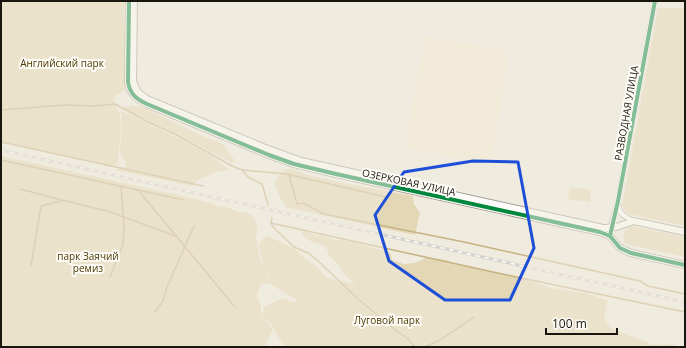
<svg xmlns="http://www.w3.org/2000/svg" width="686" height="348" font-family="'Open Sans',sans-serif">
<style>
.built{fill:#f1e8d2}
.green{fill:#e4d7b6}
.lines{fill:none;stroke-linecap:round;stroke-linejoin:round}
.stream{stroke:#c6b384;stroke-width:1.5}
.minor-casing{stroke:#a29f96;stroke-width:6}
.tertiary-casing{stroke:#a29f96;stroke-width:8}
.minor{stroke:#fdfcfa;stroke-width:4.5}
.tertiary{stroke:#fdfcfa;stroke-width:6}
.rail-casing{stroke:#d5d3d0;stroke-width:3}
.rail{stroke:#fefcf7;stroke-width:1.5;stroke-dasharray:4.5;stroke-linecap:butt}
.cycleway-casing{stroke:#fefcf7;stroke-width:6}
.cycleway{stroke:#00873e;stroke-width:4}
.marked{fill:none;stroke:#1d4ed8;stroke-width:3;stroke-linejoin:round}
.labels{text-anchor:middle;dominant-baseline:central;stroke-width:4;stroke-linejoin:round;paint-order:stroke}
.park-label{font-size:10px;fill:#4b3904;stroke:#fefcf7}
.street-label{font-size:10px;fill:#19160f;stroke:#fefcf7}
</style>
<rect width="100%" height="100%" fill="#f0ebdf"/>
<path class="built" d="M425 36 509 51 491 164 405 148Z"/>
<g class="green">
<path d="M1 1H124L125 88C123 92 118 95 114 96L115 104 120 115 121 125 118 162 114 167 1 142Z"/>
<path d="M658 8H685V226L629 214 625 211 623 206H622Z"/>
<path d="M131 106 142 107 151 111 204 137 219 142 225 147 235 161 232 163 176 133 122 109 124 107Z"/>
<path d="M121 111C133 115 143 122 155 127 180 139 208 151 229 170L215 172 208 176 199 179 192 186 116 170 118 167 124 168 126 166V161L121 157 120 148 122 125Z"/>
<path d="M1 156 183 196 214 204 219 207 224 206 238 212H245L254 217 258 230 256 235 259 255 271 285 264 283 260 286 257 296 261 306V315L270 325 273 330 267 341 265 347H1Z"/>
<path d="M286 169C294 169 301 172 308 175 318 178 328 179 337 182L413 196 414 205 416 206 418 211 420 212 415 235 285 207 274 184 282 171Z"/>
<path d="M570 187 591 190 590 202 568 199Z"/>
<path d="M631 226 685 237V257L626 244C621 238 623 229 631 226Z"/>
<path d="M305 230 314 235 323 236 336 240 355 242 375 249 385 250 391 254 392 260 404 264 415 263 426 258 441 259 459 264 516 276 551 288 584 293 607 300 604 320 613 329 654 345 672 344 678 347H286L280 340 272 325 262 315 264 307 283 298 293 302 298 301 272 285 263 264 259 245 263 238 268 236 291 247 318 268 327 278 356 284 346 276 336 262 329 256 327 249 324 245 312 242 305 237 302 234V231Z"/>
</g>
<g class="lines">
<g class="stream">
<path d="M1 110 65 105 92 106 115 104 148 122 175 134 232 166 242 170 248 177 262 184 268 205"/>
<path d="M1 142 203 186"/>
<path d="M1 160 184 200"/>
<path d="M243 170 286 174 386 197"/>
<path d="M289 175 297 204 303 203 324 214 464 242 640 281 648 286 685 294"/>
<path d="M20 189 62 200 107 211 176 236"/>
<path d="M138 190 235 307"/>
<path d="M272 218 271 223 273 227 294 247 308 253 317 260 358 299 398 332 407 338 415 347"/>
<path d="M271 223 502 274 685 312"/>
<path d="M31 266 41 206 61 201"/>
<path d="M110 277 123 245 124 227 121 186"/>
<path d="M155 312 163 301 167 287 194 226"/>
<path d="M424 347C443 340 458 328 474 317"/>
</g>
<g class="minor-casing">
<g id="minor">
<path d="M618 203C619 215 624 216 634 221"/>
<path d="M611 227 618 201 655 1"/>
</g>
</g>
<g class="tertiary-casing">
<g id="tertiary">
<path d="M129 1 128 82C130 94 136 99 147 104L269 155 294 164 336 174 600 232 610 236 620 248 631 253 685 265"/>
<path d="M134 1 133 80C135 90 139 94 147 99L263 147 301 161 603 228H606L616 227 634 221 685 232"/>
</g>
</g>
<use href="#minor" class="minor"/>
<use href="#tertiary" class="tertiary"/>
<g class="rail-casing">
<path id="rail" d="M1 150 685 302"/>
</g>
<use href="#rail" class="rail"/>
<g class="cycleway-casing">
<g id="cycleway">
<path d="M129 1 128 82C130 94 136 99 147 104L269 155 294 164 336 174 600 232 610 236 620 248 631 253 685 265"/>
<path d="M610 236 618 201 655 1"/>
</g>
</g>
<use href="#cycleway" class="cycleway"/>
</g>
<path d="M0 0H686V348H0ZM473 161 518 162 534 248 510 300H445L389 261 375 215 404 172Z" fill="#f0ebdf" fill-opacity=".55" fill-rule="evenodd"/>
<path class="marked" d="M473 161 518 162 534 248 510 300H445L389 261 375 215 404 172Z"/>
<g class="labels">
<g class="park-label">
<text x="62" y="63">Английский парк</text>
<text x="88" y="256">парк Заячий<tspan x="88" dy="12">ремиз</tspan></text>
<text x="387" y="320">Луговой парк</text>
</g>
<g class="street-label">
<text transform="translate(626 113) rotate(-80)">РАЗВОДНАЯ УЛИЦА</text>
<text transform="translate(409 182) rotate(12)">ОЗЕРКОВАЯ УЛИЦА</text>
</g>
</g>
<rect width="686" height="348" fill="none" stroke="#19160f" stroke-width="4"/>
<path d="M546 328v6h71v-6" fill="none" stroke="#19160f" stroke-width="2"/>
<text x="552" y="328" font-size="12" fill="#19160f" stroke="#fefcf7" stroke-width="3" paint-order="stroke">100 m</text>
</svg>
